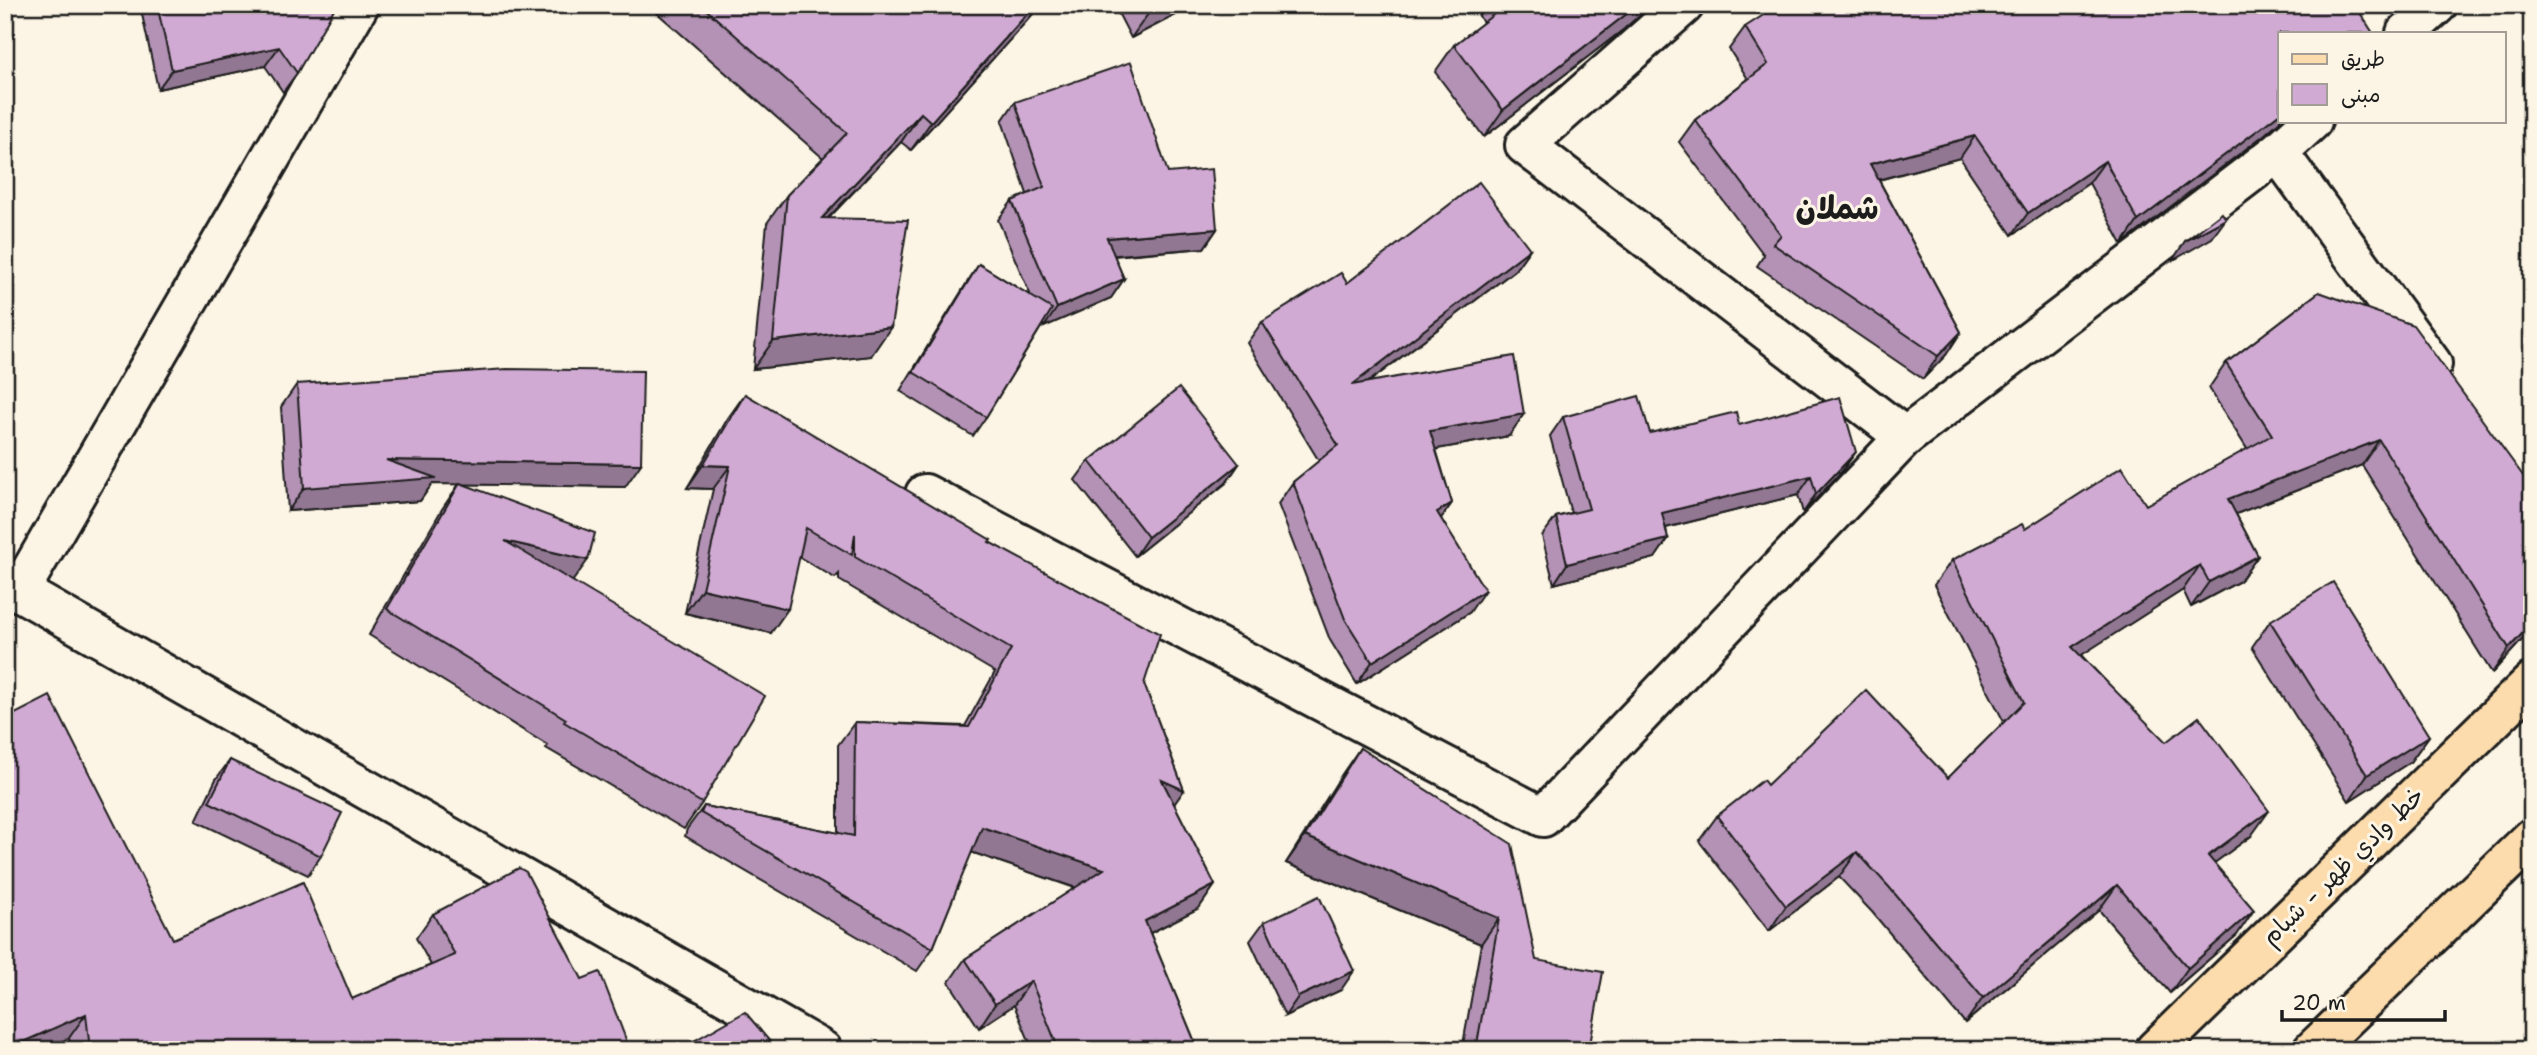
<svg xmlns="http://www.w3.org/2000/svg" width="2537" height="1055" font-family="'Shantell Sans','Playpen Sans Arabic',sans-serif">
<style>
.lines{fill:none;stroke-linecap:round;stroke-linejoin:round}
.minor-casing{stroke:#1c1c1c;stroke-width:44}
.primary-casing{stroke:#1c1c1c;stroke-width:44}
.minor{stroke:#fcf5e5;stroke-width:38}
.primary{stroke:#fcdcac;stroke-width:38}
.wall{fill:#b392b5;stroke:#1c1c1c;stroke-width:2}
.shaded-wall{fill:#927793;stroke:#1c1c1c;stroke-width:2}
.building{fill:#d0aad2;stroke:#1c1c1c;stroke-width:2}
.labels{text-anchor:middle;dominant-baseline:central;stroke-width:6;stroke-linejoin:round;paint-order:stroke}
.street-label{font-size:24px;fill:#1c1c1c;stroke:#fcf5e5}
.district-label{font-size:32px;font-weight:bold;fill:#1c1c1c;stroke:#fcf5e5}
</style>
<rect width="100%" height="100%" fill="#fcf5e5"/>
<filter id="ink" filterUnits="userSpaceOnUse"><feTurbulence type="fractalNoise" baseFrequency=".0143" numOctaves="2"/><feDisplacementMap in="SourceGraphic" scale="14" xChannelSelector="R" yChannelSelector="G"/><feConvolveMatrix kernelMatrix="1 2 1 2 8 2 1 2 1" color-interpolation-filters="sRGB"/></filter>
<g filter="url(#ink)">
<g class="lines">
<g class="minor-casing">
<g id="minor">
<path d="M1684 5 1525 145 1905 437 2278 152"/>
<path d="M2406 33 2437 5"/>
<path d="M2312 121 2278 152 2432 364"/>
<path d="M925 494 1543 817 1905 437"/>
<path d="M5 583 822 1050"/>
<path d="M19 592 359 5"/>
</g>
</g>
<g class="primary-casing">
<g id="primary">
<path d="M2155 1050 2532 682"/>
<path d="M2313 1050 2532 838"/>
</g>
</g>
<use href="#minor" class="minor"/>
<use href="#primary" class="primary"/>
</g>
<g class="wall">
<path d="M140 5H332L297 73 283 92 265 66 158 89Z"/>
<path d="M648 5H1041L911 150 901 142 829 218 871 356 753 369 767 223 787 195 823 158Z"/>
<path d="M1114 5H1195L1131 38Z"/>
<path d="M1473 5H1651L1624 29 1484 137 1435 72 1454 45 1483 23Z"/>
<path d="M1745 27 2280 33V121L2264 135 2122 244 2089 183 2012 235 1960 158 1879 180 1961 332 1946 355 1923 379 1757 266 1764 255 1679 142 1695 120 1748 79 1729 49Z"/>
<path d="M1015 102 1168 173 1217 229 1204 248 1114 256 1124 279 1111 298 1044 327 1043 324 986 417 973 436 900 391 966 284 979 264 1031 296 998 220 1012 201 1027 194 1002 121Z"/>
<path d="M1530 249 1515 270 1369 382 1509 436 1436 449 1452 503 1441 518 1470 612 1357 684 1330 640 1278 504 1293 482 1319 461 1247 343 1262 322 1347 283Z"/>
<path d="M2319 292 2532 629 2492 673 2362 465 2236 514 2258 556 2240 581 2191 607 2183 590 2081 655 2251 836 2214 863 2237 935 2170 993 2099 910 1965 1023 1872 912 1839 877 1769 931 1699 841 1717 816 1767 785 1948 778 2004 722 1934 585 1952 560 2025 529 2146 505 2247 449 2209 388 2226 363Z"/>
<path d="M297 384 625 487 464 484 573 581 702 803 684 829 546 748 547 745 369 635 442 509 459 484H432L420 501 288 511 281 407Z"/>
<path d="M745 394 989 542 1144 684 1184 790 1174 804 1215 885 1199 908 1150 933 1197 1047 1195 1050H1033L1014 1005 979 1028 949 982 965 959 1075 888 971 852 933 948 917 971 685 836 687 829 704 806 838 833V745L855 722 965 726 995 672 839 580V574L835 578 799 557 771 633 685 613 713 489 687 488 728 418Z"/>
<path d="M1563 417 1650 433 1739 425 1842 471 1803 513 1798 495 1666 528 1668 539 1655 558 1554 584 1542 536 1556 517 1571 513 1550 436Z"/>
<path d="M1089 461 1239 464 1226 483 1135 556 1075 480Z"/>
<path d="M2270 621 2429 736 2410 762 2349 801 2252 647Z"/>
<path d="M1360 748 1536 960 1589 1050H1462L1481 944 1286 863 1342 774Z"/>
<path d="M230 760 321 856 308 875 196 821 216 779Z"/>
<path d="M433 914 582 979 630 1050H71L69 1038 44 1050H5L173 939 352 999 431 965 416 938Z"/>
<path d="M1264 922 1341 990 1285 1016 1250 941Z"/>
<path d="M2532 1005V1025L2524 1016Z"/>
</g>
<g class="shaded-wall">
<path d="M1035 5H1041L911 150 931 122Z"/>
<path d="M1166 5H1195L1131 38 1148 14Z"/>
<path d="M1638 5H1651L1624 29 1484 137 1503 110Z"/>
<path d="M279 47 265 66 158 89 172 70Z"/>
<path d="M921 113 901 142 801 246 822 218Z"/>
<path d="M2280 113V121L2264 135 2122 244 2138 221Z"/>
<path d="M1975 136 1960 158 1855 186 1870 164Z"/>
<path d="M2105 161 2089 183 2012 235 2028 213Z"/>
<path d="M2226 219 2212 238 2172 261 2185 241Z"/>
<path d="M1217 229 1204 248 1093 257 1107 238Z"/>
<path d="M1530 249 1515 270 1337 406 1352 385Z"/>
<path d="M1124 279 1111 298 1044 327 1057 308Z"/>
<path d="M891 327 871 356 753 369 773 341Z"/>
<path d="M1961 332 1946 355 1923 379 1938 356Z"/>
<path d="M1524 414 1509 436 1415 453 1430 431Z"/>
<path d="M2379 440 2362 465 2210 524 2228 499Z"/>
<path d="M1856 452 1842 471 1803 513 1816 494Z"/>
<path d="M386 460 641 464 625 487 432 484 420 501 288 511 304 488Z"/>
<path d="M1239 464 1226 483 1135 556 1148 537Z"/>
<path d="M703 465 730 466 713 489 687 488Z"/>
<path d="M1811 476 1798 495 1649 532 1662 513Z"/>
<path d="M1452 503 1437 524V512Z"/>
<path d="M1668 539 1655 558 1554 584 1567 564Z"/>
<path d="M505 541 588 560 569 586Z"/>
<path d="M2258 556 2240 581 2191 607 2209 582Z"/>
<path d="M2200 565 2183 590 2055 672 2072 647Z"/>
<path d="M702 589 788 609 771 633 685 613Z"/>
<path d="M1485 590 1470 612 1357 684 1372 662Z"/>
<path d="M2532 623V629L2492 673 2509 648Z"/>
<path d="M2429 736 2410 762 2349 801 2367 775Z"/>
<path d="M1162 780 1184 790 1168 813Z"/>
<path d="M2269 811 2251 836 2190 881 2208 856Z"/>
<path d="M982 827 1104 869 1088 892 965 850Z"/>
<path d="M1305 836 1499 918 1481 944 1286 863Z"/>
<path d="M1857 852 1839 877 1769 931 1786 906Z"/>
<path d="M1215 885 1199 908 1129 944 1145 921Z"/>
<path d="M2117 885 2099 910 1965 1023 1983 998Z"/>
<path d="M2254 910 2237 935 2170 993 2188 968Z"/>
<path d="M1354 971 1341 990 1285 1016 1298 997Z"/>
<path d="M1031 981 1014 1005 979 1028 995 1004Z"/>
<path d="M86 1014 69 1038 44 1050H6Z"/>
</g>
<g class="building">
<path d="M157 5H332L334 9 297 73 279 47 172 70Z"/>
<path d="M701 5H1035L931 122 921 113 822 218 908 220 891 327 773 341 787 195 847 133Z"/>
<path d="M1144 5H1166L1148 14Z"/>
<path d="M1506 5H1638L1503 110 1454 45Z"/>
<path d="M1779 5H2355L2373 33H2280V113L2138 221 2105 161 2028 213 1975 136 1870 164 1961 332 1938 356 1773 244 1781 235 1695 120 1768 64 1745 27Z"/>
<path d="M1131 62 1168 173 1212 169 1217 229 1107 238 1124 279 1057 308 1012 201 1044 187 1015 102Z"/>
<path d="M1479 182 1530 249 1352 385 1514 356 1524 414 1430 431 1452 503 1437 512 1485 590 1372 662 1345 619 1293 482 1338 445 1262 322 1341 273 1347 283Z"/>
<path d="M2222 213 2226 219 2185 241Z"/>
<path d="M979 264 1052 309 986 417 913 372Z"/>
<path d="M2319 292 2413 325 2532 488V623L2509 648 2379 440 2228 499 2258 556 2209 582 2200 565 2072 647 2166 742 2199 717 2269 811 2208 856 2254 910 2188 968 2117 885 1983 998 1889 887 1857 852 1786 906 1717 816 1763 780 1767 785 1866 690 1948 778 2024 702 1952 560 2022 524 2025 529 2122 467 2146 505 2272 435 2226 363Z"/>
<path d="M507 369 643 371 641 464 386 460 436 478 304 488 297 384Z"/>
<path d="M1179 388 1239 464 1148 537 1089 461Z"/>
<path d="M745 394 991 540 989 542 1160 634 1144 684 1184 790 1162 780 1215 885 1145 921 1197 1047 1191 1050H1059L1031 981 995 1004 965 959 1104 869 982 827 933 948 701 813 704 806 854 836 855 722 969 727 1011 649 855 557V534L852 555 806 528 788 609 702 589 730 466 703 465Z"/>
<path d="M1639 396 1650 433 1736 412 1739 425 1840 397 1856 452 1816 494 1811 476 1662 513 1668 539 1567 564 1556 517 1589 509 1563 417Z"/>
<path d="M460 483 595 533 588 560 505 541 765 696 702 803 564 722 566 719 387 609Z"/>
<path d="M2333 582 2429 736 2367 775 2270 621Z"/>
<path d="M50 696 173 939 303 882 352 999 455 955 433 914 519 868 526 872 582 979 600 972 630 1050H90L86 1014 5 1050V719Z"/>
<path d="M1360 748 1512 844 1536 960 1603 972 1589 1050H1476L1499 918 1305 836Z"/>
<path d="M230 760 342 813 321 856 209 802Z"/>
<path d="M1319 896 1354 971 1298 997 1264 922Z"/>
<path d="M745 1012 777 1050H678Z"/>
</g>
</g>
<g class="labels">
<g class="street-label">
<text transform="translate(2343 866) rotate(-44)">خط وادي ظهر - شبام</text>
</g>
<g class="district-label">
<text x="1837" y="207">شملان</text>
</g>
</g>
<rect width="2537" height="1055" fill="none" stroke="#fcf5e5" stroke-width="28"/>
<rect x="14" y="14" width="2509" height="1027" fill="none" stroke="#1c1c1c" stroke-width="2.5" filter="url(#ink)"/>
<rect x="2278" y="32" width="228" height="91" fill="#fcf5e5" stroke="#a29e95" stroke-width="2"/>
<rect x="2292" y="54" width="35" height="10" fill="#fcdcac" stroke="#a29e95" stroke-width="2"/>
<text x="2341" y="66" font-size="21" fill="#1c1c1c">طريق</text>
<rect x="2292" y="84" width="35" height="21" fill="#d0aad2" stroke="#a29e95" stroke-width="2"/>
<text x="2341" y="102" font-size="21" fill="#1c1c1c">مبنى</text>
<path d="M2282 1010v10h163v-10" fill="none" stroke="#1c1c1c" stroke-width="3.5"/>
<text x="2292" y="1010" font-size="21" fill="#1c1c1c" stroke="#fcf5e5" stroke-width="5" paint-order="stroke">20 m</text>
</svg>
